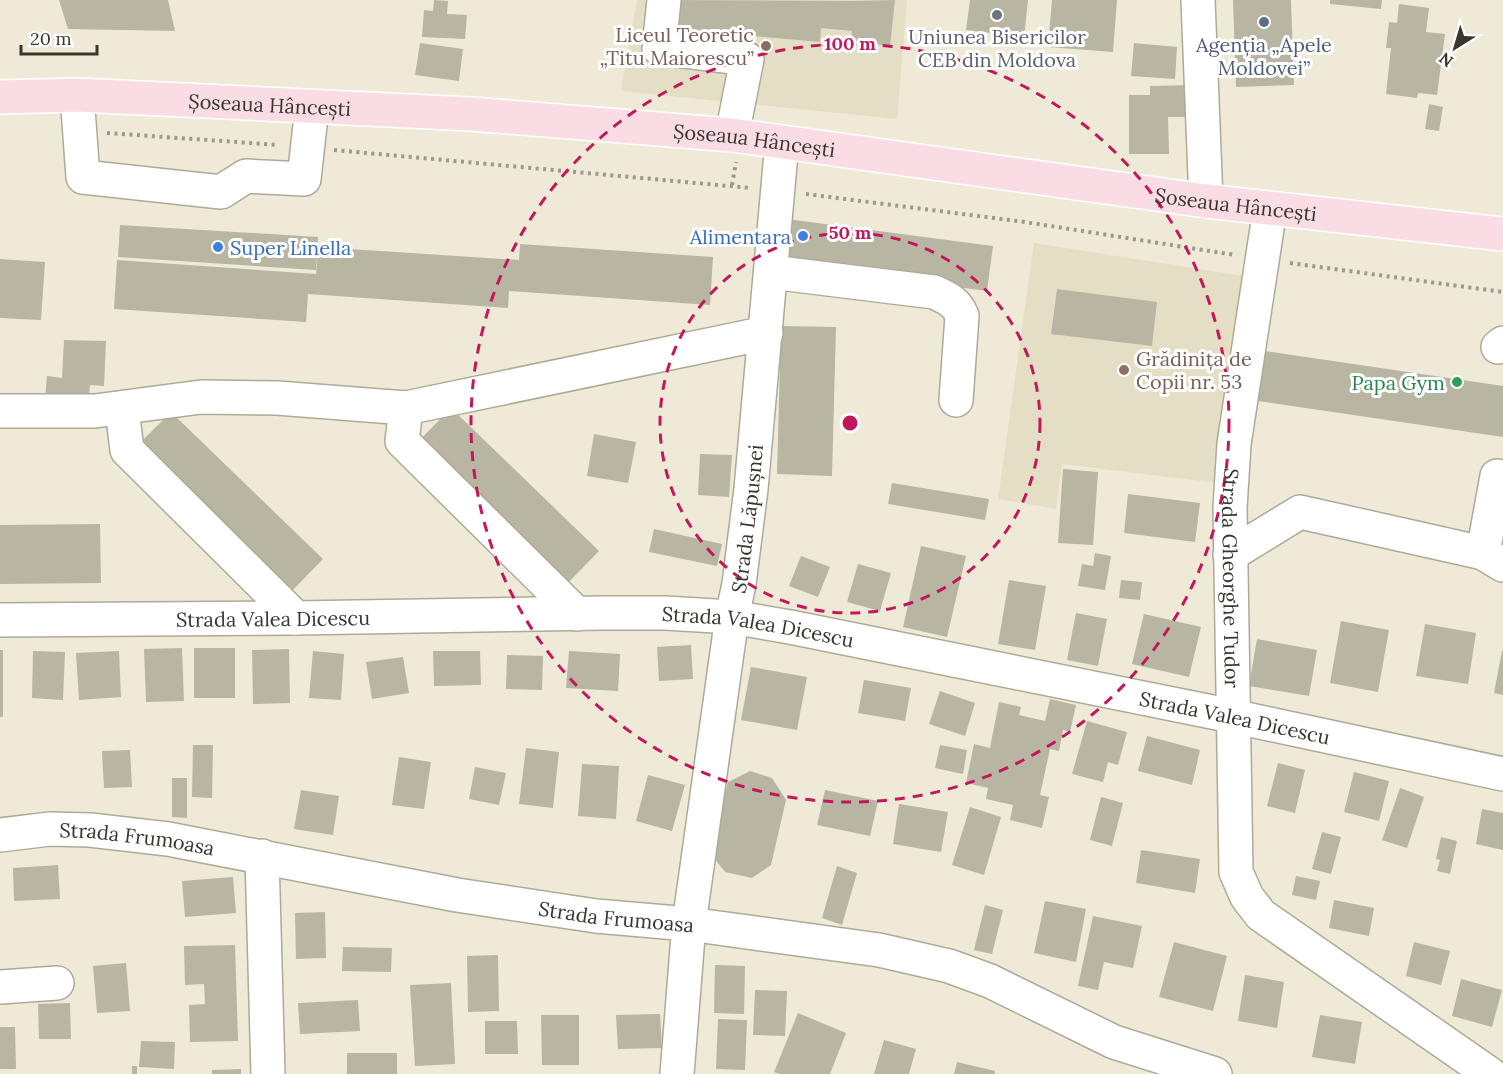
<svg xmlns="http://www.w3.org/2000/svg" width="1503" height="1074" font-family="Lora,serif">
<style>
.built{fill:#e4dfc4}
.building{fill:#b9b5a3}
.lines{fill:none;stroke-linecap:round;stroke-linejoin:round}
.minor-casing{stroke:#adaa97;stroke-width:36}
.major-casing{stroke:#fff;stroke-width:36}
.path{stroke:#9c998c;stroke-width:4;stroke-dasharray:3 4.5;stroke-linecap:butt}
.minor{stroke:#fff;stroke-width:33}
.major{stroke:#fadde4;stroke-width:33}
.ring{fill:none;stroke:#c2185b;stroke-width:3;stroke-dasharray:10 8}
.worship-dot{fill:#6b7280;stroke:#fff;stroke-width:2}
.service-dot{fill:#5c6f8a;stroke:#fff;stroke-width:2}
.education-dot{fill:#8d6e63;stroke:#fff;stroke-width:2}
.shop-dot{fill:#3f7fe0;stroke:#fff;stroke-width:2}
.leisure-dot{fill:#2e9e5b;stroke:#fff;stroke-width:2}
.labels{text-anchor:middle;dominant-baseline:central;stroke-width:6;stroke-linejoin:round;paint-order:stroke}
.education-label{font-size:20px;fill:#785e54;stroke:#fff;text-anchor:end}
.worship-label{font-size:20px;fill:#5b616d;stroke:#fff}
.service-label{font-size:20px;fill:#4e5e75;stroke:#fff}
.street-label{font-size:20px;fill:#38362f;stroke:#fff}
.shop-label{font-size:20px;fill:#366cbe;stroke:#fff;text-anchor:end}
.leisure-label{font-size:20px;fill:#27864d;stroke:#fff;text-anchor:end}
.centre{fill:#c2185b;stroke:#fff;stroke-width:3}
.ring-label{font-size:18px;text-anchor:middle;font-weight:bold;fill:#c2185b;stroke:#fff;stroke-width:6;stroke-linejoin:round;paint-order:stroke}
</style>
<rect width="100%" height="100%" fill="#eeead7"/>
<g class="built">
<path d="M637 0H907L897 119 621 91Z"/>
<path d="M1034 243 1243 276 1218 483 1062 464 1056 509 998 499Z"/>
</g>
<g class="building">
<path d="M59 0H168L175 31 68 29Z"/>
<path d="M434 0 448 1 447 14 467 15 465 39 422 37 424 10 433 11Z"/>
<path d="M668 0 855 1 895 0 890 46 851 41 852 31 821 28 820 42 666 28Z"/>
<path d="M970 0H1028L1024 37 966 30Z"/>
<path d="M1052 0H1117L1113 52 1048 47Z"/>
<path d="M1233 0H1291L1294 85 1236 87Z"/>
<path d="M1330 0H1382L1381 9 1330 4Z"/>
<path d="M1399 4 1429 8 1426 32 1445 34 1437 95 1418 93 1417 98 1386 94 1391 48H1386L1389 22 1397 23Z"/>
<path d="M420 43 463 49 459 81 415 75Z"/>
<path d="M1134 43 1177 47 1175 79 1131 76Z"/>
<path d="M1191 85V117H1168L1169 154H1129V95H1150V86Z"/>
<path d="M1429 104 1443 107 1439 131 1425 129Z"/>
<path d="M787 219 993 246 987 291 781 264Z"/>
<path d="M120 225 318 237 316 270 118 257Z"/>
<path d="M520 244 713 257 710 305 509 291 508 308 308 294 306 322 114 309 117 260 316 274 318 247 519 260Z"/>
<path d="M0 259 45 262 41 320 0 318Z"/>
<path d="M1057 289 1157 302 1152 346 1051 334Z"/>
<path d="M781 326 836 327 832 476 777 474Z"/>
<path d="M64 340 106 341 104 386 90 385 88 404 45 399 47 376 62 378Z"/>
<path d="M1251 349 1503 386V437L1244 399Z"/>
<path d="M451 408 599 551 564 587 416 444Z"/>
<path d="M171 412 323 559 289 594 137 446Z"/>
<path d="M594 434 636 442 628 483 587 476Z"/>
<path d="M700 454 732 455 729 497 698 495Z"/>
<path d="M1063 469 1098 472 1093 545 1058 543Z"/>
<path d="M892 483 989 499 985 520 888 504Z"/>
<path d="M1128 494 1200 503 1195 542 1124 533Z"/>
<path d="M100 524 101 583 0 584V525Z"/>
<path d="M654 529 722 544 717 566 649 552Z"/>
<path d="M921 546 966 556 947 637 903 627Z"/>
<path d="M1095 553 1111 556 1105 590 1078 586 1082 564 1093 566Z"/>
<path d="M801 556 830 567 818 597 789 586Z"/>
<path d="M858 564 891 573 880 611 847 602Z"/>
<path d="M1009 580 1046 586 1035 650 998 644Z"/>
<path d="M1121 580 1142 582 1140 600 1119 598Z"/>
<path d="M1076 613 1107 619 1098 666 1067 660Z"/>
<path d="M1144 614 1201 627 1189 677 1132 664Z"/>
<path d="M1341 621 1389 630 1378 692 1330 683Z"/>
<path d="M1425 624 1476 633 1468 684 1416 676Z"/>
<path d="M1257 639 1317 650 1309 696 1249 686Z"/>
<path d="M691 645 693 679 659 681 657 647Z"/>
<path d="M182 648 184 701 146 702 144 649Z"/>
<rect x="194" y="648" width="41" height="50"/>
<path d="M289 649 290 703 253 704 252 650Z"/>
<rect x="0" y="650" width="3" height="67"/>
<path d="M33 651 65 652 63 700 32 698Z"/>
<path d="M119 651 121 697 79 700 76 653Z"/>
<path d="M313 651 344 654 341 700 309 698Z"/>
<path d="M433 651H480L481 685 434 686Z"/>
<path d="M569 651 620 654 618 691 566 688Z"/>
<path d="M1502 651H1503V695L1494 693Z"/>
<path d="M507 655 543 656 542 690 506 689Z"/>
<path d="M403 657 409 693 372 699 366 662Z"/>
<path d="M751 667 807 677 797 730 741 720Z"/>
<path d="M864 680 911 688 905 721 858 713Z"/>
<path d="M940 691 975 703 965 736 929 724Z"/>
<path d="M1050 699 1076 705 1070 732 1063 730 1059 751 1050 749 1040 795 1049 797 1042 828 1010 820 1013 805 986 799 988 788 966 783 974 744 990 748 999 702 1021 707 1019 715 1045 721Z"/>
<path d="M1087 721 1127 732 1118 765 1108 762 1103 782 1072 774Z"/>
<path d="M1147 736 1200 750 1192 785 1138 771Z"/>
<path d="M193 745H213L212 798 192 797Z"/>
<path d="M940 745 967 750 963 774 935 768Z"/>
<path d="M526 748 559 752 553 808 519 804Z"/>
<path d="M130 750 132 787 104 788 102 751Z"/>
<path d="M399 757 431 762 424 809 392 805Z"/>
<path d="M1278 763 1305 770 1295 813 1267 806Z"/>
<path d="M582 764 619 766 616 819 578 816Z"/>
<path d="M475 767 506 773 499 805 469 799Z"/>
<path d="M750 771 772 778 786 800 771 865 752 878 725 872 710 853 728 782Z"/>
<path d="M1354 772 1389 781 1379 821 1344 812Z"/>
<path d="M648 775 685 785 672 831 636 821Z"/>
<path d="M172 778H187V818L172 817Z"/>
<path d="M1400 788 1424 797 1407 848 1382 840Z"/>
<path d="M301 790 339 796 333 835 294 829Z"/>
<path d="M825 790 878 801 870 836 817 825Z"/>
<path d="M1101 797 1123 803 1112 846 1090 840Z"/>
<path d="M899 804 948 812 941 852 893 844Z"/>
<path d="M970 807 1001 817 984 875 952 865Z"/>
<path d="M1482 809 1503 813V850L1476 844Z"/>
<path d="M1322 832 1341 837 1331 874 1312 869Z"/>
<path d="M1441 837 1457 841 1450 874 1437 871 1440 860 1436 859Z"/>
<path d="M1141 850 1200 859 1195 893 1136 883Z"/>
<path d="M58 865 60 899 14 901 13 868Z"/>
<path d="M837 866 857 873 842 925 822 918Z"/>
<path d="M1296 876 1320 881 1316 900 1292 895Z"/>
<path d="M233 877 236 913 185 917 182 881Z"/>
<path d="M1334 900 1374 908 1369 936 1329 928Z"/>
<path d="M1045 901 1086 909 1076 962 1034 953Z"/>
<path d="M985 905 1003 910 992 954 974 950Z"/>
<path d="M325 912 326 958 296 959 295 913Z"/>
<path d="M1093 916 1142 926 1133 968 1104 962 1098 990 1078 986Z"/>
<path d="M1174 942 1227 956 1213 1011 1159 997Z"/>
<path d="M1414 942 1450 951 1441 985 1406 976Z"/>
<path d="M235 945 238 1041 190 1042 189 1005 205 1004 204 984 185 985 184 946Z"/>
<path d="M343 947 392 948 391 972 342 971Z"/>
<path d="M498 955 499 1011 468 1012 467 956Z"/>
<path d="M126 963 130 1011 97 1013 93 966Z"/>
<path d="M715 965 745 966 744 1014 714 1013Z"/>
<path d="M1245 975 1284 982 1277 1028 1238 1021Z"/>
<path d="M1461 979 1502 990 1492 1027 1452 1016Z"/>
<path d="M451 983 455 1064 415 1066 410 985Z"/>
<path d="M755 990 787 991 785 1036 753 1035Z"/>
<path d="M358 1000 360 1031 300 1034 298 1003Z"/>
<path d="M70 1003 71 1039H39L38 1004Z"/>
<path d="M798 1013 846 1033 830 1074H780L774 1072Z"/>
<path d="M660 1014 662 1048 618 1049 616 1015Z"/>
<path d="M541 1015H579V1065H542Z"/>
<path d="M1320 1015 1362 1022 1355 1064 1312 1057Z"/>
<path d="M718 1019 747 1020 745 1070 716 1069Z"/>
<path d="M485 1021H517L518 1054H485Z"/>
<path d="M0 1027H15L16 1069H0Z"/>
<path d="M884 1040 916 1049 909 1074H874Z"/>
<path d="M141 1041 175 1042 174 1069 139 1067Z"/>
<rect x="347" y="1053" width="50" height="21"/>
<path d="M957 1062 995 1071V1074H954Z"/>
<rect x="132" y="1066" width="5" height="8"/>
<path d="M241 1069V1074H212V1070Z"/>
</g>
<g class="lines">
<g class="minor-casing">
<g id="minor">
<path d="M664 0 659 48 747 59 732 135"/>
<path d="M1198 0 1206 201"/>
<path d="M77 95 83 177 221 192 246 176 304 179 312 107"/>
<path id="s1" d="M1270 209 1234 444 1230 508 1236 872 1247 897 1261 915 1490 1074"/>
<path d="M771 272 934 292C947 298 957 302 962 316L956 400"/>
<path d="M1498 347 1503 343"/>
<path d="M406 408 402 441 577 614"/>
<path d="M122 409 127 450 296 618"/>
<path d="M0 411H95L201 397 277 398 406 408 766 333"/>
<path d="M1483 553 1497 476 1503 477"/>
<path d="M1230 555 1300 512 1483 553 1503 565"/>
<path id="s2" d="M0 620 296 618 602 613H665L732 617 790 627 1232 716 1503 774"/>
<path id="s3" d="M0 835 50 829 90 830 168 839 457 895 596 916 689 924 879 950 949 966 990 981 1114 1042 1215 1074"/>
<path d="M262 856 268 1074"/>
<path d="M0 987 57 983"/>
<path id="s4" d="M677 1074 689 924 732 617 739 584 751 489 782 142"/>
</g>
</g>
<g class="major-casing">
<g id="major">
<path id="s5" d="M0 97 77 95 184 100 471 114 732 135 1206 201 1503 234"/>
</g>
</g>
<g class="path">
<path d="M107 133 279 145"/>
<path d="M334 150 751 188"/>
<path d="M732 185 736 162"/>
<path d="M806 194 1025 222 1235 255"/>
<path d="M1290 263 1503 292"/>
</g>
<use href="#minor" class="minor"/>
<use href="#major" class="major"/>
</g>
<g class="ring">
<circle cx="850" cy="423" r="190"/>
<circle cx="850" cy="423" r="379"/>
</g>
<circle class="worship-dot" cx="997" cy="15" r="6"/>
<circle class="service-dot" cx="1264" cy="22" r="6"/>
<g class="education-dot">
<circle cx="766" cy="46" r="6"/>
<circle cx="1124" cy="370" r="6"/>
</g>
<g class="shop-dot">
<circle cx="803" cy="236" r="6"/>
<circle cx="218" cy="247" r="6"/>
</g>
<circle class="leisure-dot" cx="1457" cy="382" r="6"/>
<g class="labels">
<g class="education-label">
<text x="754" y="34">Liceul Teoretic<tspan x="754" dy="23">„Titu Maiorescu”</tspan></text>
<text x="1136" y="358" text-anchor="start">Grădinița de<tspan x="1136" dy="23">Copii nr. 53</tspan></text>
</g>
<g class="worship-label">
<text x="997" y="36">Uniunea Bisericilor<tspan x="997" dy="23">CEB din Moldova</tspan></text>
</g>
<g class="service-label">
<text x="1264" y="44">Agenția „Apele<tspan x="1264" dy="23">Moldovei”</tspan></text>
</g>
<g class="street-label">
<text stroke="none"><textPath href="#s5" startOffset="270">Șoseaua Hâncești</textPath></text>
<text stroke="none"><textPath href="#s5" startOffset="756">Șoseaua Hâncești</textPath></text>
<text stroke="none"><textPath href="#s5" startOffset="1242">Șoseaua Hâncești</textPath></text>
<text stroke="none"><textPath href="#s4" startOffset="560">Strada Lăpușnei</textPath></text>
<text stroke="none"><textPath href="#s1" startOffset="372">Strada Gheorghe Tudor</textPath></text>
<text stroke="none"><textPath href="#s2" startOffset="273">Strada Valea Dicescu</textPath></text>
<text stroke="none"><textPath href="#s2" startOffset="759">Strada Valea Dicescu</textPath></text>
<text stroke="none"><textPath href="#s2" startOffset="1245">Strada Valea Dicescu</textPath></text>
<text stroke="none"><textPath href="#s3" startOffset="138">Strada Frumoasa</textPath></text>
<text stroke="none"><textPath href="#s3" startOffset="624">Strada Frumoasa</textPath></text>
</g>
<g class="shop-label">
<text x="791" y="236">Alimentara</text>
<text x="230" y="247" text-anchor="start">Super Linella</text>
</g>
<g class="leisure-label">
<text x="1445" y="382">Papa Gym</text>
</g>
</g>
<circle cx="850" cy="423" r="9" class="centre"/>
<g class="ring-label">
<text x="850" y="50">100 m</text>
<text x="850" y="239">50 m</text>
</g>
<g transform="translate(1455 48) rotate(217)" stroke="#ffffff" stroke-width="4.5" paint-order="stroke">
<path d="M0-4.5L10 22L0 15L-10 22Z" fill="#38362f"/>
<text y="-9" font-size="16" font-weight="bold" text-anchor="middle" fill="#38362f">N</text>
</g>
<path d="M21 45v9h76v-9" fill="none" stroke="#38362f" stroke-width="3"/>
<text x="30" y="45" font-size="18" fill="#38362f" stroke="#ffffff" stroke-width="4.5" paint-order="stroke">20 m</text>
</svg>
